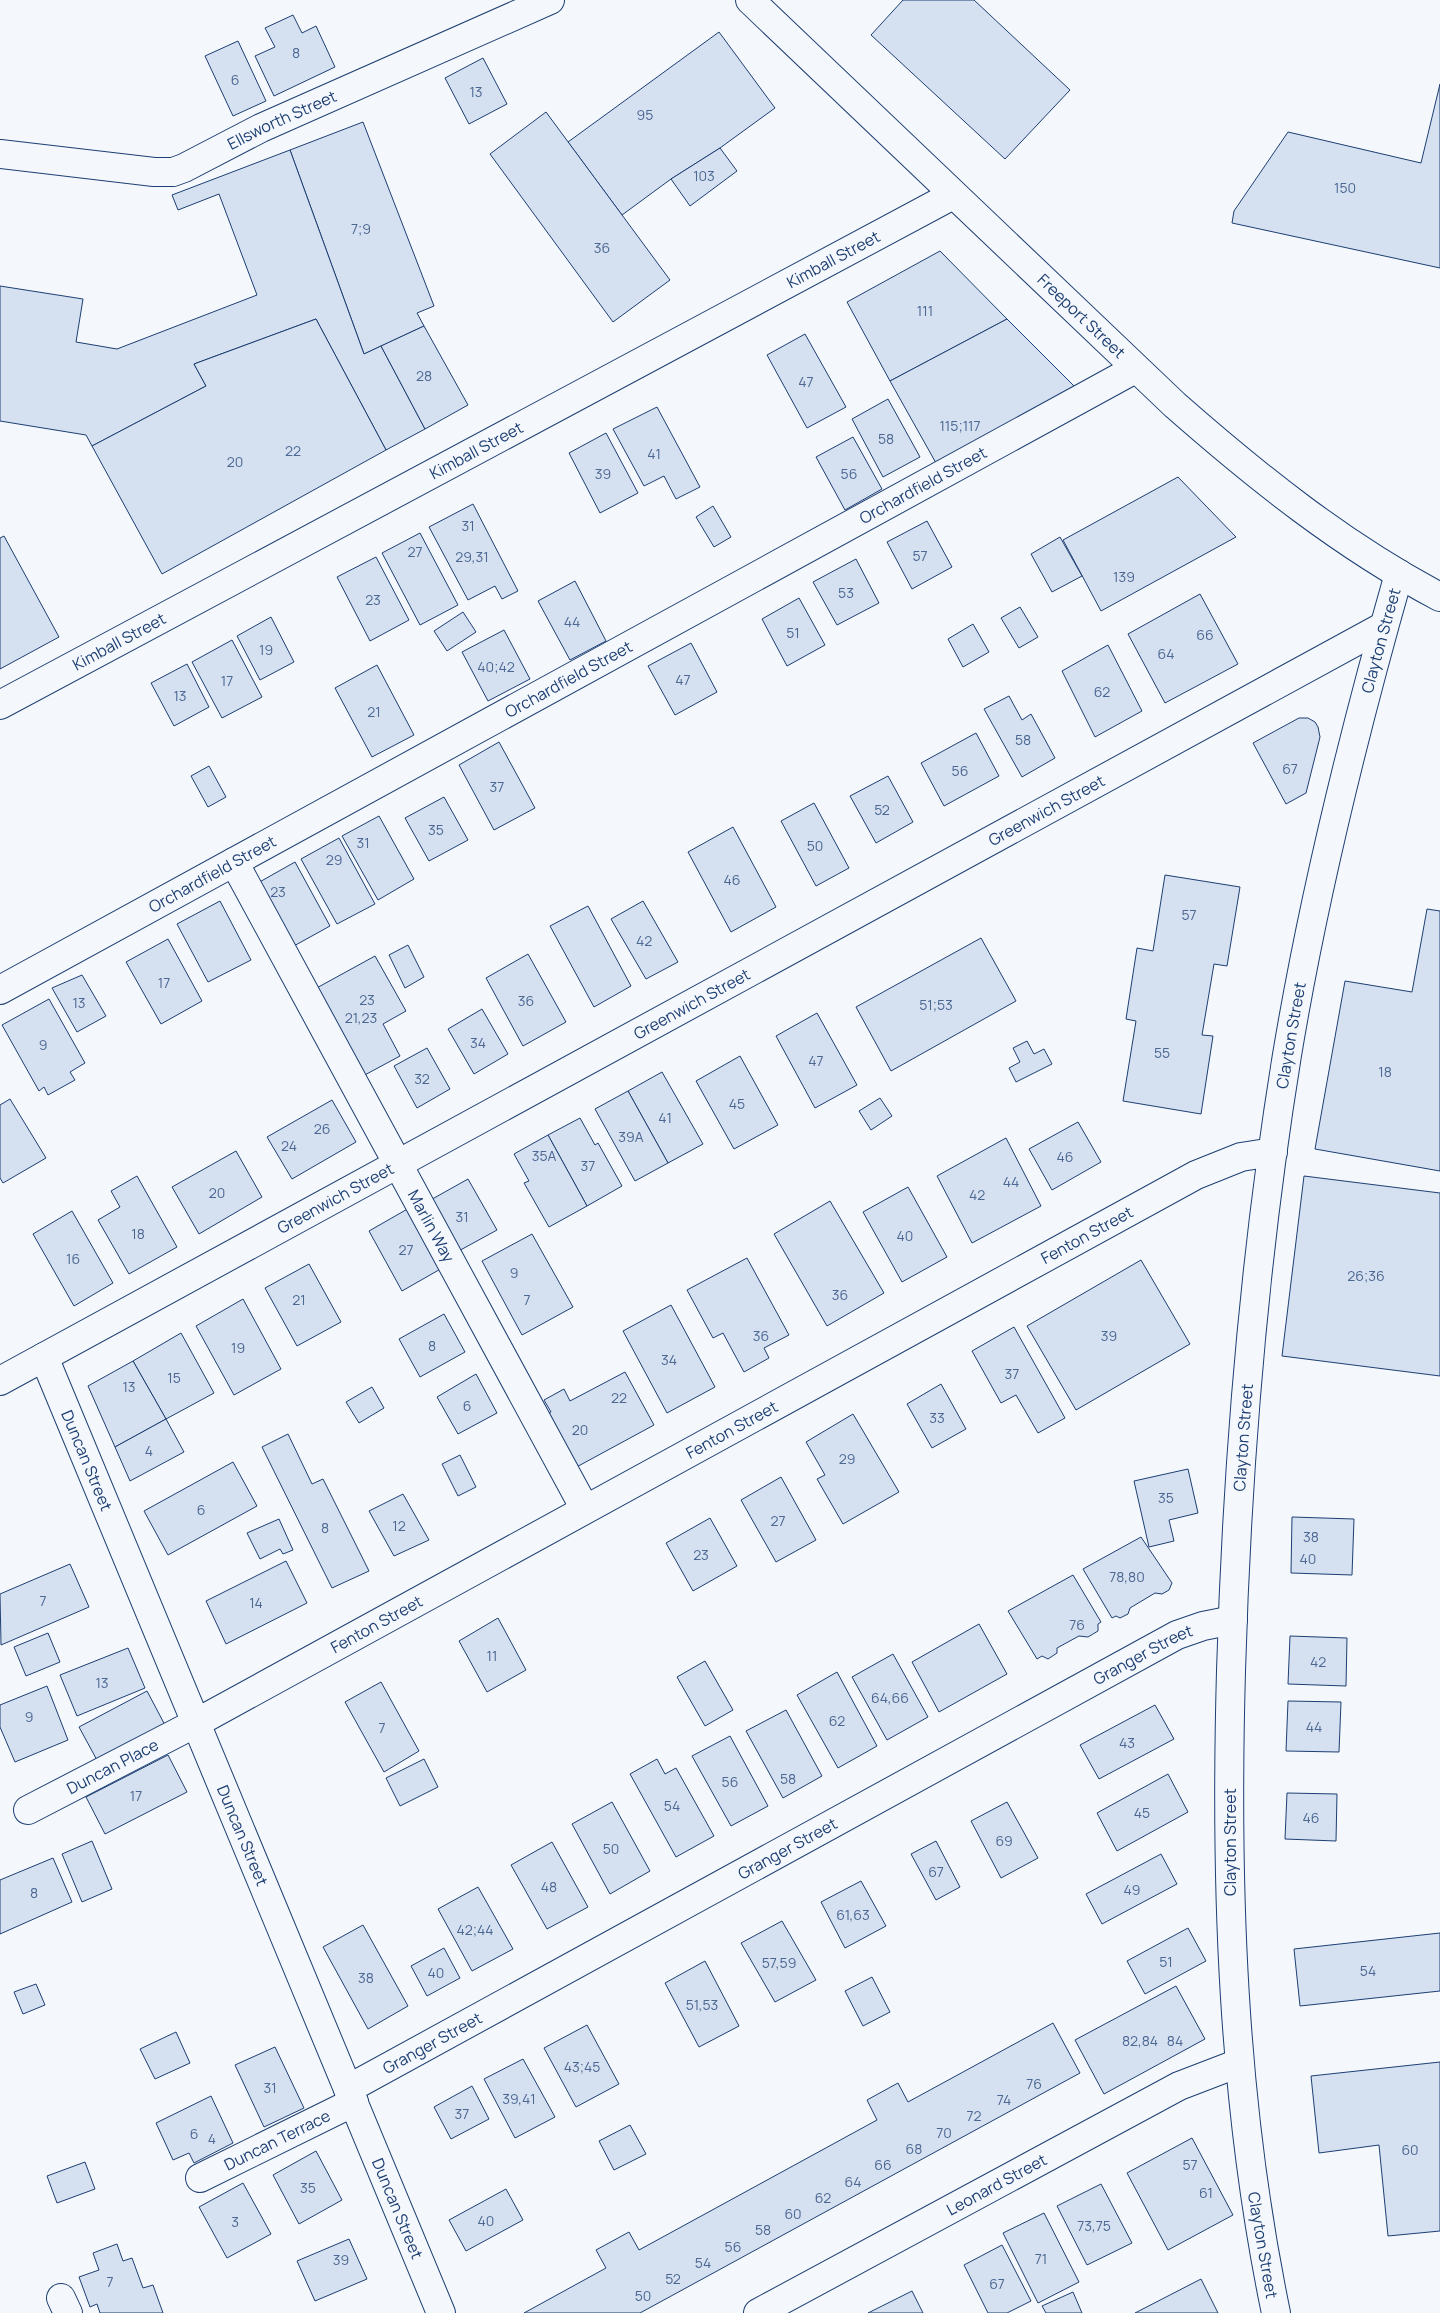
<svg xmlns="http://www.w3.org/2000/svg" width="1440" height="2313" font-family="Manrope,sans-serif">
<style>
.building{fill:#d5e0f0;stroke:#1d3f73}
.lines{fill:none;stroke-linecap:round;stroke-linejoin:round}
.minor-casing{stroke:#1d3f73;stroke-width:30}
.primary-casing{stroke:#1d3f73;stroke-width:30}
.minor{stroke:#f4f7fb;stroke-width:28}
.primary{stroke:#f4f7fb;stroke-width:28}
.labels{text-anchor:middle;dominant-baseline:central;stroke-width:4;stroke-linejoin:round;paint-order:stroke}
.number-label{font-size:14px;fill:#4b6792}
.street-label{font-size:16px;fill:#1d3f73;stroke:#f4f7fb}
</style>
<rect width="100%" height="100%" fill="#f4f7fb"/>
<g class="building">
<path d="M903 0H974L1070 90 1005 159 871 35Z"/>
<path d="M293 15 302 33 316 26 335 67 274 96 255 56 275 47 265 28Z"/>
<path d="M719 32 775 108 720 148 671 179 622 215 568 142Z"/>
<path d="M238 41 266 101 233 116 205 56Z"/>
<path d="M483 58 507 104 469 124 445 78Z"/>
<path d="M1440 84V268L1232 223 1234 211 1288 132 1421 163Z"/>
<path d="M546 112 670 280 613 322 490 154Z"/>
<path d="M363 122 434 306 417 313 424 326 364 354 290 150Z"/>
<path d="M720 148 737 171 690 206 671 179Z"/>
<path d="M290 150 364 354 381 346 425 429 386 450 316 319 194 364 206 386 92 446 86 435 0 421V286L83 299 76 342 117 349 257 295 219 194 178 210 172 195Z"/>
<path d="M940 251 1007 319 890 381 847 302Z"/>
<path d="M316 319 386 450 162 574 92 446 206 386 194 364Z"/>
<path d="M1007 319 1075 387 936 463 890 381Z"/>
<path d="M424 326 468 405 425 429 381 346Z"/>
<path d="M805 334 846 407 807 428 767 355Z"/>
<path d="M888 399 920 457 883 477 852 419Z"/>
<path d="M657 407 700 487 676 499 664 476 644 486 613 429Z"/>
<path d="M606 433 638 493 600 513 569 453Z"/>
<path d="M853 437 882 489 845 510 816 457Z"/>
<path d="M1178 477 1236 537 1101 611 1063 540Z"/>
<path d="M473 504 518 591 502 599 495 586 468 600 429 527Z"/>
<path d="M713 506 731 537 714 547 696 517Z"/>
<path d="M927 521 952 567 912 589 887 542Z"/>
<path d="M420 533 458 605 420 625 382 553Z"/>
<path d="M4 536 59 637 0 669V538Z"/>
<path d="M1060 537 1082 576 1052 592 1031 554Z"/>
<path d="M376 557 409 620 370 641 337 577Z"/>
<path d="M856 559 879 603 837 625 813 582Z"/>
<path d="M575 581 606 641 570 660 538 601Z"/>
<path d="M1200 594 1238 664 1165 703 1128 634Z"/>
<path d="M799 598 825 645 787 666 762 619Z"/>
<path d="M1020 607 1038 637 1019 648 1001 618Z"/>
<path d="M463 612 476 632 447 651 434 631Z"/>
<path d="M271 617 294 662 260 680 237 636Z"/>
<path d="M973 624 989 652 963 667 948 639Z"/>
<path d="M504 630 530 679 488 701 462 652Z"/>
<path d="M232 640 262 697 222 718 192 662Z"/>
<path d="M691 643 717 692 675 715 648 666Z"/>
<path d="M1108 645 1142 711 1095 737 1062 671Z"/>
<path d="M187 664 209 707 174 726 151 683Z"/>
<path d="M377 665 414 735 372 757 335 688Z"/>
<path d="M1009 696 1022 720 1031 714 1055 758 1022 777 984 709Z"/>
<path d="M1299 718H1308L1315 722 1318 727 1320 737 1306 793 1286 804 1253 743Z"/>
<path d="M976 733 999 776 944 806 921 763Z"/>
<path d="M499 742 535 808 494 830 459 765Z"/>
<path d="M209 766 226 797 208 807 191 776Z"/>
<path d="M888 776 913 822 876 843 850 796Z"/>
<path d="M444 797 468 840 429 861 405 818Z"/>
<path d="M814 803 849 868 816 886 781 821Z"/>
<path d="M379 816 414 879 378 900 342 836Z"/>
<path d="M733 827 776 907 731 932 688 852Z"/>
<path d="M339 838 375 904 337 924 301 859Z"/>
<path d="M295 862 330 926 292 947 256 884Z"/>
<path d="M1165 875 1240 887 1227 966 1214 964 1202 1035 1213 1036 1201 1114 1123 1101 1136 1021 1126 1019 1137 948 1153 951Z"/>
<path d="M220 901 251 960 208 982 177 924Z"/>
<path d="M643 901 678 962 646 979 611 919Z"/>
<path d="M588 906 631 986 594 1007 550 926Z"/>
<path d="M1427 909 1440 911V1171L1315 1149 1345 981 1412 992Z"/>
<path d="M981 938 1016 1001 891 1071 856 1007Z"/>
<path d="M168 939 202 1001 161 1024 126 962Z"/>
<path d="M408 945 424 977 405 988 389 955Z"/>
<path d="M528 954 566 1022 523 1046 486 978Z"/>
<path d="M375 956 406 1011 383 1024 400 1056 361 1077 313 990Z"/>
<path d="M82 975 106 1016 77 1032 52 988Z"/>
<path d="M49 999 85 1063 70 1072 75 1080 48 1095 44 1087 39 1091 2 1025Z"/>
<path d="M482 1009 508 1054 474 1074 448 1029Z"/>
<path d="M817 1013 857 1085 815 1108 776 1036Z"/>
<path d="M1027 1041 1034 1054 1044 1049 1052 1064 1016 1082 1009 1068 1020 1062 1013 1048Z"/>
<path d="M427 1048 450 1089 417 1108 394 1066Z"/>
<path d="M740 1056 778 1125 734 1149 696 1081Z"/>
<path d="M662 1072 703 1144 668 1163 628 1091Z"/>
<path d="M628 1091 668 1163 635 1181 595 1109Z"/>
<path d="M880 1098 892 1116 871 1130 859 1111Z"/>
<path d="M10 1099 46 1158 3 1183 0 1178V1105Z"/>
<path d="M332 1100 356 1142 292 1179 267 1137Z"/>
<path d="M580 1118 595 1145 598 1143 622 1186 587 1206 548 1135Z"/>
<path d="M1078 1122 1101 1162 1052 1190 1029 1149Z"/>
<path d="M548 1135 587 1206 549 1227 524 1183 529 1181 514 1154Z"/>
<path d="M1006 1138 1041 1206 972 1243 937 1176Z"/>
<path d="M236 1151 262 1197 199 1234 172 1187Z"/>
<path d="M137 1176 177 1247 129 1274 98 1220 120 1207 111 1191Z"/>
<path d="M1304 1176 1440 1193V1376L1282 1356Z"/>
<path d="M468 1179 497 1230 455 1253 427 1202Z"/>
<path d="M908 1187 947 1257 902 1282 863 1212Z"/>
<path d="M830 1201 884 1293 827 1326 774 1234Z"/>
<path d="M411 1207 444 1267 402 1291 369 1231Z"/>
<path d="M72 1211 113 1283 74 1306 33 1234Z"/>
<path d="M532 1234 573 1307 522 1335 482 1261Z"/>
<path d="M747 1258 789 1335 764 1348 769 1358 744 1372 723 1333 713 1338 687 1290Z"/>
<path d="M1141 1260 1190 1344 1076 1410 1027 1326Z"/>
<path d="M309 1264 341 1322 297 1346 265 1288Z"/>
<path d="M243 1299 281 1369 234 1395 196 1326Z"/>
<path d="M671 1305 715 1387 667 1413 623 1331Z"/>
<path d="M444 1314 465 1352 420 1377 399 1339Z"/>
<path d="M1014 1327 1065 1418 1038 1433 1016 1395 1001 1403 972 1351Z"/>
<path d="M181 1333 214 1393 166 1419 133 1361Z"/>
<path d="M133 1361 166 1419 115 1447 88 1386Z"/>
<path d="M625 1372 654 1425 571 1470 541 1417 551 1412 544 1400 564 1389 570 1401Z"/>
<path d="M476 1374 497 1413 458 1434 437 1397Z"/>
<path d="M941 1384 966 1429 932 1448 907 1404Z"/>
<path d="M372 1387 384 1408 359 1423 346 1402Z"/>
<path d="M853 1414 899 1492 843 1524 817 1479 825 1475 806 1442Z"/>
<path d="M166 1419 184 1452 130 1481 115 1447Z"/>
<path d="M288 1434 312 1484 323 1479 369 1571 332 1588 262 1447Z"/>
<path d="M460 1455 476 1487 458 1496 442 1464Z"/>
<path d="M233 1462 257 1506 168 1555 144 1511Z"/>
<path d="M1188 1469 1198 1513 1169 1520 1174 1541 1149 1547 1134 1481Z"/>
<path d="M781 1477 816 1540 776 1562 741 1500Z"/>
<path d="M403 1494 429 1540 394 1556 369 1511Z"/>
<path d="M1292 1517 1354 1519 1352 1575 1291 1573Z"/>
<path d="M710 1518 737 1566 693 1591 666 1543Z"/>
<path d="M279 1519 293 1550 283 1554 280 1549 260 1559 247 1533Z"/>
<path d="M1141 1537 1172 1583 1169 1590 1162 1594 1155 1593 1130 1608 1128 1614 1120 1618 1116 1616 1112 1618 1083 1569Z"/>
<path d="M286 1561 307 1603 226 1644 206 1601Z"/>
<path d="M70 1564 89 1607 1 1645 0 1594Z"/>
<path d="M1073 1575 1101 1622 1098 1624V1631L1088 1637 1079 1636 1057 1648V1653L1048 1659 1042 1656 1037 1659 1008 1611Z"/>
<path d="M498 1618 526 1670 487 1692 459 1641Z"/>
<path d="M979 1624 1007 1674 939 1712 912 1662Z"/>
<path d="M48 1633 60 1662 26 1676 14 1647Z"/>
<path d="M1290 1636 1347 1638 1346 1686 1288 1684Z"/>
<path d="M128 1648 145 1688 77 1716 60 1675Z"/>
<path d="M893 1654 928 1717 887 1740 852 1677Z"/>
<path d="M705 1661 733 1710 705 1726 677 1677Z"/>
<path d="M837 1672 877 1746 838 1768 797 1695Z"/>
<path d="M381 1682 419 1751 384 1772 345 1702Z"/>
<path d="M47 1686 68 1740 15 1762 0 1727V1705Z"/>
<path d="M147 1691 166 1727 98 1762 79 1727Z"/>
<path d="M1288 1701 1341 1702 1339 1752 1286 1751Z"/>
<path d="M1155 1705 1174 1739 1099 1779 1080 1745Z"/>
<path d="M786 1710 822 1776 783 1798 746 1731Z"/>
<path d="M730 1736 768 1806 731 1826 692 1756Z"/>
<path d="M168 1755 187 1792 105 1834 86 1797Z"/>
<path d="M424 1759 438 1787 400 1806 386 1778Z"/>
<path d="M657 1759 665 1774 676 1768 714 1836 676 1857 630 1774Z"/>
<path d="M1168 1774 1188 1812 1117 1851 1097 1813Z"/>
<path d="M1287 1793 1337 1794 1336 1841 1285 1839Z"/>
<path d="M612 1802 650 1871 610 1894 572 1824Z"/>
<path d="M1007 1802 1038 1858 1001 1878 971 1821Z"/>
<path d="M92 1841 112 1889 82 1902 62 1854Z"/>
<path d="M936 1841 960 1887 936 1900 911 1854Z"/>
<path d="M552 1842 588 1907 547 1929 511 1865Z"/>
<path d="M1161 1854 1177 1884 1102 1924 1086 1894Z"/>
<path d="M53 1858 72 1902 0 1934V1880Z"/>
<path d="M861 1881 886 1926 845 1948 821 1902Z"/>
<path d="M478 1887 513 1949 472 1971 438 1909Z"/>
<path d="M782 1921 816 1980 775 2002 741 1943Z"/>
<path d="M363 1925 408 2006 368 2029 323 1947Z"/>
<path d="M1188 1928 1206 1961 1145 1994 1127 1961Z"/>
<path d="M1440 1933V1991L1300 2006 1294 1949Z"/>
<path d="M444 1948 460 1978 427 1996 411 1966Z"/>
<path d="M705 1961 739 2026 699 2047 665 1983Z"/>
<path d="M872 1977 890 2012 863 2026 845 1991Z"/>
<path d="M36 1984 45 2005 23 2014 14 1992Z"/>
<path d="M1176 1986 1205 2039 1104 2094 1075 2040Z"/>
<path d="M1053 2023 1080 2073 640 2313H524L606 2268 596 2250 629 2232 639 2250 877 2120 867 2100 898 2083 908 2102Z"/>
<path d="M587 2025 619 2084 576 2107 544 2048Z"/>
<path d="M176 2032 190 2063 155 2079 140 2049Z"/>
<path d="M275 2047 304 2108 264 2127 235 2065Z"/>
<path d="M523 2059 555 2117 515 2138 484 2079Z"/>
<path d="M1440 2062V2231L1388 2236 1379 2145 1319 2153 1311 2076Z"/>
<path d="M472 2086 489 2119 451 2139 434 2107Z"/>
<path d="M211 2096 233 2143 194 2163 189 2153 173 2160 156 2123Z"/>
<path d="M630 2125 646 2154 614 2170 599 2141Z"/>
<path d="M1192 2138 1233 2215 1168 2250 1127 2173Z"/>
<path d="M316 2151 342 2200 299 2224 273 2175Z"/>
<path d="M85 2162 95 2189 57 2203 47 2176Z"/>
<path d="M243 2183 271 2234 227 2258 199 2207Z"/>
<path d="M1101 2184 1132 2243 1087 2265 1057 2206Z"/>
<path d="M506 2189 523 2220 466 2251 449 2220Z"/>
<path d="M1044 2213 1079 2282 1038 2303 1003 2233Z"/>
<path d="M349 2239 367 2279 315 2301 297 2261Z"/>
<path d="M117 2244 123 2261 132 2258 143 2288 153 2285 163 2313H100L97 2304 90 2307 79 2277 99 2270 93 2253Z"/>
<path d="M1002 2245 1031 2301 1007 2313H988L964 2265Z"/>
<path d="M1201 2279 1218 2313H1135Z"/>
<path d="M912 2291 923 2313H868Z"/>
<path d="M1073 2292 1082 2313H1046L1042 2306Z"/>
</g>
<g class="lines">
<g class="minor-casing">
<g id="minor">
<path id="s1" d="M0 154 154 172H173L184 168 261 128 550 0"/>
<path id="s2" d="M0 705 953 195"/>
<path id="s3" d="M234 862 585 1509"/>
<path id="s4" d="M0 990 1135 369"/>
<path id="s5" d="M44 1357 441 2313"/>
<path id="s6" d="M0 1381 1384 626"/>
<path id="s7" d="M28 1810 196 1723 1196 1175 1241 1157 1273 1152"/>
<path id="s8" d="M348 2089 1177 1635 1203 1626 1233 1620"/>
<path id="s9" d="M200 2178 354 2102"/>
<path d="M61 2298 68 2313"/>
<path id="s10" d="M758 2313 1179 2086 1239 2063"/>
<path id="s11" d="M1276 2313C1232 2102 1225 1886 1231 1671 1237 1465 1254 1258 1287 1055 1314 893 1354 732 1399 574"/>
</g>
</g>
<g class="primary-casing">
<g id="primary">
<path id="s12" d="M750 0 1175 405C1257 477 1343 546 1440 597"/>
</g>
</g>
<use href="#minor" class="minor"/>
<use href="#primary" class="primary"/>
</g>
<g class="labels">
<g class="number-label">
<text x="296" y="52">8</text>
<text x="235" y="79">6</text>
<text x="476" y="91">13</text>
<text x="645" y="114">95</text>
<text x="704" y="175">103</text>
<text x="1345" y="187">150</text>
<text x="361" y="228">7;9</text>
<text x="602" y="247">36</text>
<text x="925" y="310">111</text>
<text x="424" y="375">28</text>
<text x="806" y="381">47</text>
<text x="960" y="425">115;117</text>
<text x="886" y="438">58</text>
<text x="293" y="450">22</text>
<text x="654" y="453">41</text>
<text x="235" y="461">20</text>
<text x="603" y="473">39</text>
<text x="849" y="473">56</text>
<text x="468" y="525">31</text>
<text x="415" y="551">27</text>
<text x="920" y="555">57</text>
<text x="472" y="556">29,31</text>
<text x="1124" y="576">139</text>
<text x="846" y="592">53</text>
<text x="373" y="599">23</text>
<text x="572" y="621">44</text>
<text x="793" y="632">51</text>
<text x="1205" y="634">66</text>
<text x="266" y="649">19</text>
<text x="1166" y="653">64</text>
<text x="496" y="666">40;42</text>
<text x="683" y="679">47</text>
<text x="227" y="680">17</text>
<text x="1102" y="691">62</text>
<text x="180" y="695">13</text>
<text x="374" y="711">21</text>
<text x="1023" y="739">58</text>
<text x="1290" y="768">67</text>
<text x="960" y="770">56</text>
<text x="497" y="786">37</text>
<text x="882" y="809">52</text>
<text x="436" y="829">35</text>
<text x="363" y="842">31</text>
<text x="815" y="845">50</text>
<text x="334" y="859">29</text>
<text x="732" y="879">46</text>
<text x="278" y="891">23</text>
<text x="1189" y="914">57</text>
<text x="644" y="940">42</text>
<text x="164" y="982">17</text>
<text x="367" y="999">23</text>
<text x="526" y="1000">36</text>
<text x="79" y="1002">13</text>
<text x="936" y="1004">51;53</text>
<text x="361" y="1017">21,23</text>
<text x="478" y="1042">34</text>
<text x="43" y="1044">9</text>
<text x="1162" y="1052">55</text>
<text x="816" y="1060">47</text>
<text x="1385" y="1071">18</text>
<text x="422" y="1078">32</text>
<text x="737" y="1103">45</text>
<text x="665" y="1117">41</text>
<text x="322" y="1128">26</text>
<text x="631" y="1136">39A</text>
<text x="289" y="1145">24</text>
<text x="544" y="1155">35A</text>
<text x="1065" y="1156">46</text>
<text x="588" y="1165">37</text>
<text x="1011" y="1181">44</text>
<text x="217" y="1192">20</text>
<text x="977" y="1194">42</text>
<text x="462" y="1216">31</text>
<text x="138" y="1233">18</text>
<text x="905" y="1235">40</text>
<text x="406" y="1249">27</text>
<text x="73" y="1258">16</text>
<text x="514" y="1272">9</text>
<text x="1366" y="1275">26;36</text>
<text x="840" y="1294">36</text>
<text x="299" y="1299">21</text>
<text x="527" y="1299">7</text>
<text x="761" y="1335">36</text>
<text x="1109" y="1335">39</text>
<text x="432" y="1345">8</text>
<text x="238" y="1347">19</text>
<text x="669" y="1359">34</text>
<text x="1012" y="1373">37</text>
<text x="174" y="1377">15</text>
<text x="129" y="1386">13</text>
<text x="619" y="1397">22</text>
<text x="467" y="1405">6</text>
<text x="937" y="1417">33</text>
<text x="580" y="1429">20</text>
<text x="149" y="1450">4</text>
<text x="847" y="1458">29</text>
<text x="1166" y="1497">35</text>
<text x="201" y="1509">6</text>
<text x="778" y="1520">27</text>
<text x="399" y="1525">12</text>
<text x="325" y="1527">8</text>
<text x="1311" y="1536">38</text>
<text x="701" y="1554">23</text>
<text x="1308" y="1558">40</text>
<text x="1127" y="1576">78,80</text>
<text x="43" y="1600">7</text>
<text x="256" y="1602">14</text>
<text x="1077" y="1624">76</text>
<text x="492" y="1655">11</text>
<text x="1318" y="1661">42</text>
<text x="102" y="1682">13</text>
<text x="890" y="1697">64,66</text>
<text x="29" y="1716">9</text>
<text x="837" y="1720">62</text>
<text x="1314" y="1726">44</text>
<text x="382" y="1727">7</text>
<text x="1127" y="1742">43</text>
<text x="788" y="1778">58</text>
<text x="730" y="1781">56</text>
<text x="136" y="1795">17</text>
<text x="672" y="1805">54</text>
<text x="1142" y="1812">45</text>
<text x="1311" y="1817">46</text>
<text x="1004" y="1840">69</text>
<text x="611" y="1848">50</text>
<text x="936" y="1871">67</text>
<text x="549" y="1886">48</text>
<text x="1132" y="1889">49</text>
<text x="34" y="1892">8</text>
<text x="853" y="1914">61,63</text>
<text x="475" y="1929">42;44</text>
<text x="1166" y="1961">51</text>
<text x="779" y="1962">57,59</text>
<text x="1368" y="1970">54</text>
<text x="436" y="1972">40</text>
<text x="366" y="1977">38</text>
<text x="702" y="2004">51,53</text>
<text x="1140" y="2040">82,84</text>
<text x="1175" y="2040">84</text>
<text x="582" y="2066">43;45</text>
<text x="1034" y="2083">76</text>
<text x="270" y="2087">31</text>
<text x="519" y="2098">39,41</text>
<text x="1004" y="2099">74</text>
<text x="462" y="2113">37</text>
<text x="974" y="2115">72</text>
<text x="944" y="2132">70</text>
<text x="194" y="2133">6</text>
<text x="212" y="2138">4</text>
<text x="914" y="2148">68</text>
<text x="1410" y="2149">60</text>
<text x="883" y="2164">66</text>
<text x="1190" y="2164">57</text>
<text x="853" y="2181">64</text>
<text x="308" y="2187">35</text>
<text x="1206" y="2192">61</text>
<text x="823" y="2197">62</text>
<text x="793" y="2213">60</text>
<text x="486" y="2220">40</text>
<text x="235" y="2221">3</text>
<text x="1094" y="2225">73,75</text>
<text x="763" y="2229">58</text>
<text x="733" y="2246">56</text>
<text x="1041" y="2258">71</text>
<text x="341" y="2259">39</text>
<text x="703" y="2262">54</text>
<text x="673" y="2278">52</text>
<text x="110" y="2281">7</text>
<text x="997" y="2283">67</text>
<text x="643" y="2295">50</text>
</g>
<g class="street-label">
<text stroke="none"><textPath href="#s1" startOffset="295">Ellsworth Street</textPath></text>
<text stroke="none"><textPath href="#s2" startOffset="945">Kimball Street</textPath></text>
<text stroke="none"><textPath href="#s12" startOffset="458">Freeport Street</textPath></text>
<text stroke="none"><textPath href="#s2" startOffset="540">Kimball Street</textPath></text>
<text stroke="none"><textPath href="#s4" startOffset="1052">Orchardfield Street</textPath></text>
<text stroke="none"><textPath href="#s11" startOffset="1689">Clayton Street</textPath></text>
<text stroke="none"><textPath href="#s2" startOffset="135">Kimball Street</textPath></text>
<text stroke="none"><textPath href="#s4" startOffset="648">Orchardfield Street</textPath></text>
<text stroke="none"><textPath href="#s6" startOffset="1192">Greenwich Street</textPath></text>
<text stroke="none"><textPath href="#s4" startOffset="242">Orchardfield Street</textPath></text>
<text stroke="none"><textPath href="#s6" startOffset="788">Greenwich Street</textPath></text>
<text stroke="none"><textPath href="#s11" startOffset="1284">Clayton Street</textPath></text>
<text stroke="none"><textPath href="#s6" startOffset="382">Greenwich Street</textPath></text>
<text stroke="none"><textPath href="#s3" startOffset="414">Marlin Way</textPath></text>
<text stroke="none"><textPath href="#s7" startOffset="1205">Fenton Street</textPath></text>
<text stroke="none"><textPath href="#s7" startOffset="800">Fenton Street</textPath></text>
<text stroke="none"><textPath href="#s11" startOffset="879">Clayton Street</textPath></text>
<text stroke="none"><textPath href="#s5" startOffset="112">Duncan Street</textPath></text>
<text stroke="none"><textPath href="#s7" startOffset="395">Fenton Street</textPath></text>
<text stroke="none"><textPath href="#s8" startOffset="906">Granger Street</textPath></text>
<text stroke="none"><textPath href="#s7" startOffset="95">Duncan Place</textPath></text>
<text stroke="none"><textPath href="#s5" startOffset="518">Duncan Street</textPath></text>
<text transform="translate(1230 1842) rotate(-90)">Clayton Street</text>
<text stroke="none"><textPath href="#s8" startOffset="501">Granger Street</textPath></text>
<text stroke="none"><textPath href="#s8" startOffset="96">Granger Street</textPath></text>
<text stroke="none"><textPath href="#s9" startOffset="86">Duncan Terrace</textPath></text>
<text stroke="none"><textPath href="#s10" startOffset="271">Leonard Street</textPath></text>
<text stroke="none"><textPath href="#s5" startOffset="922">Duncan Street</textPath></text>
<text transform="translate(1263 2245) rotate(80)">Clayton Street</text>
</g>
</g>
</svg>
